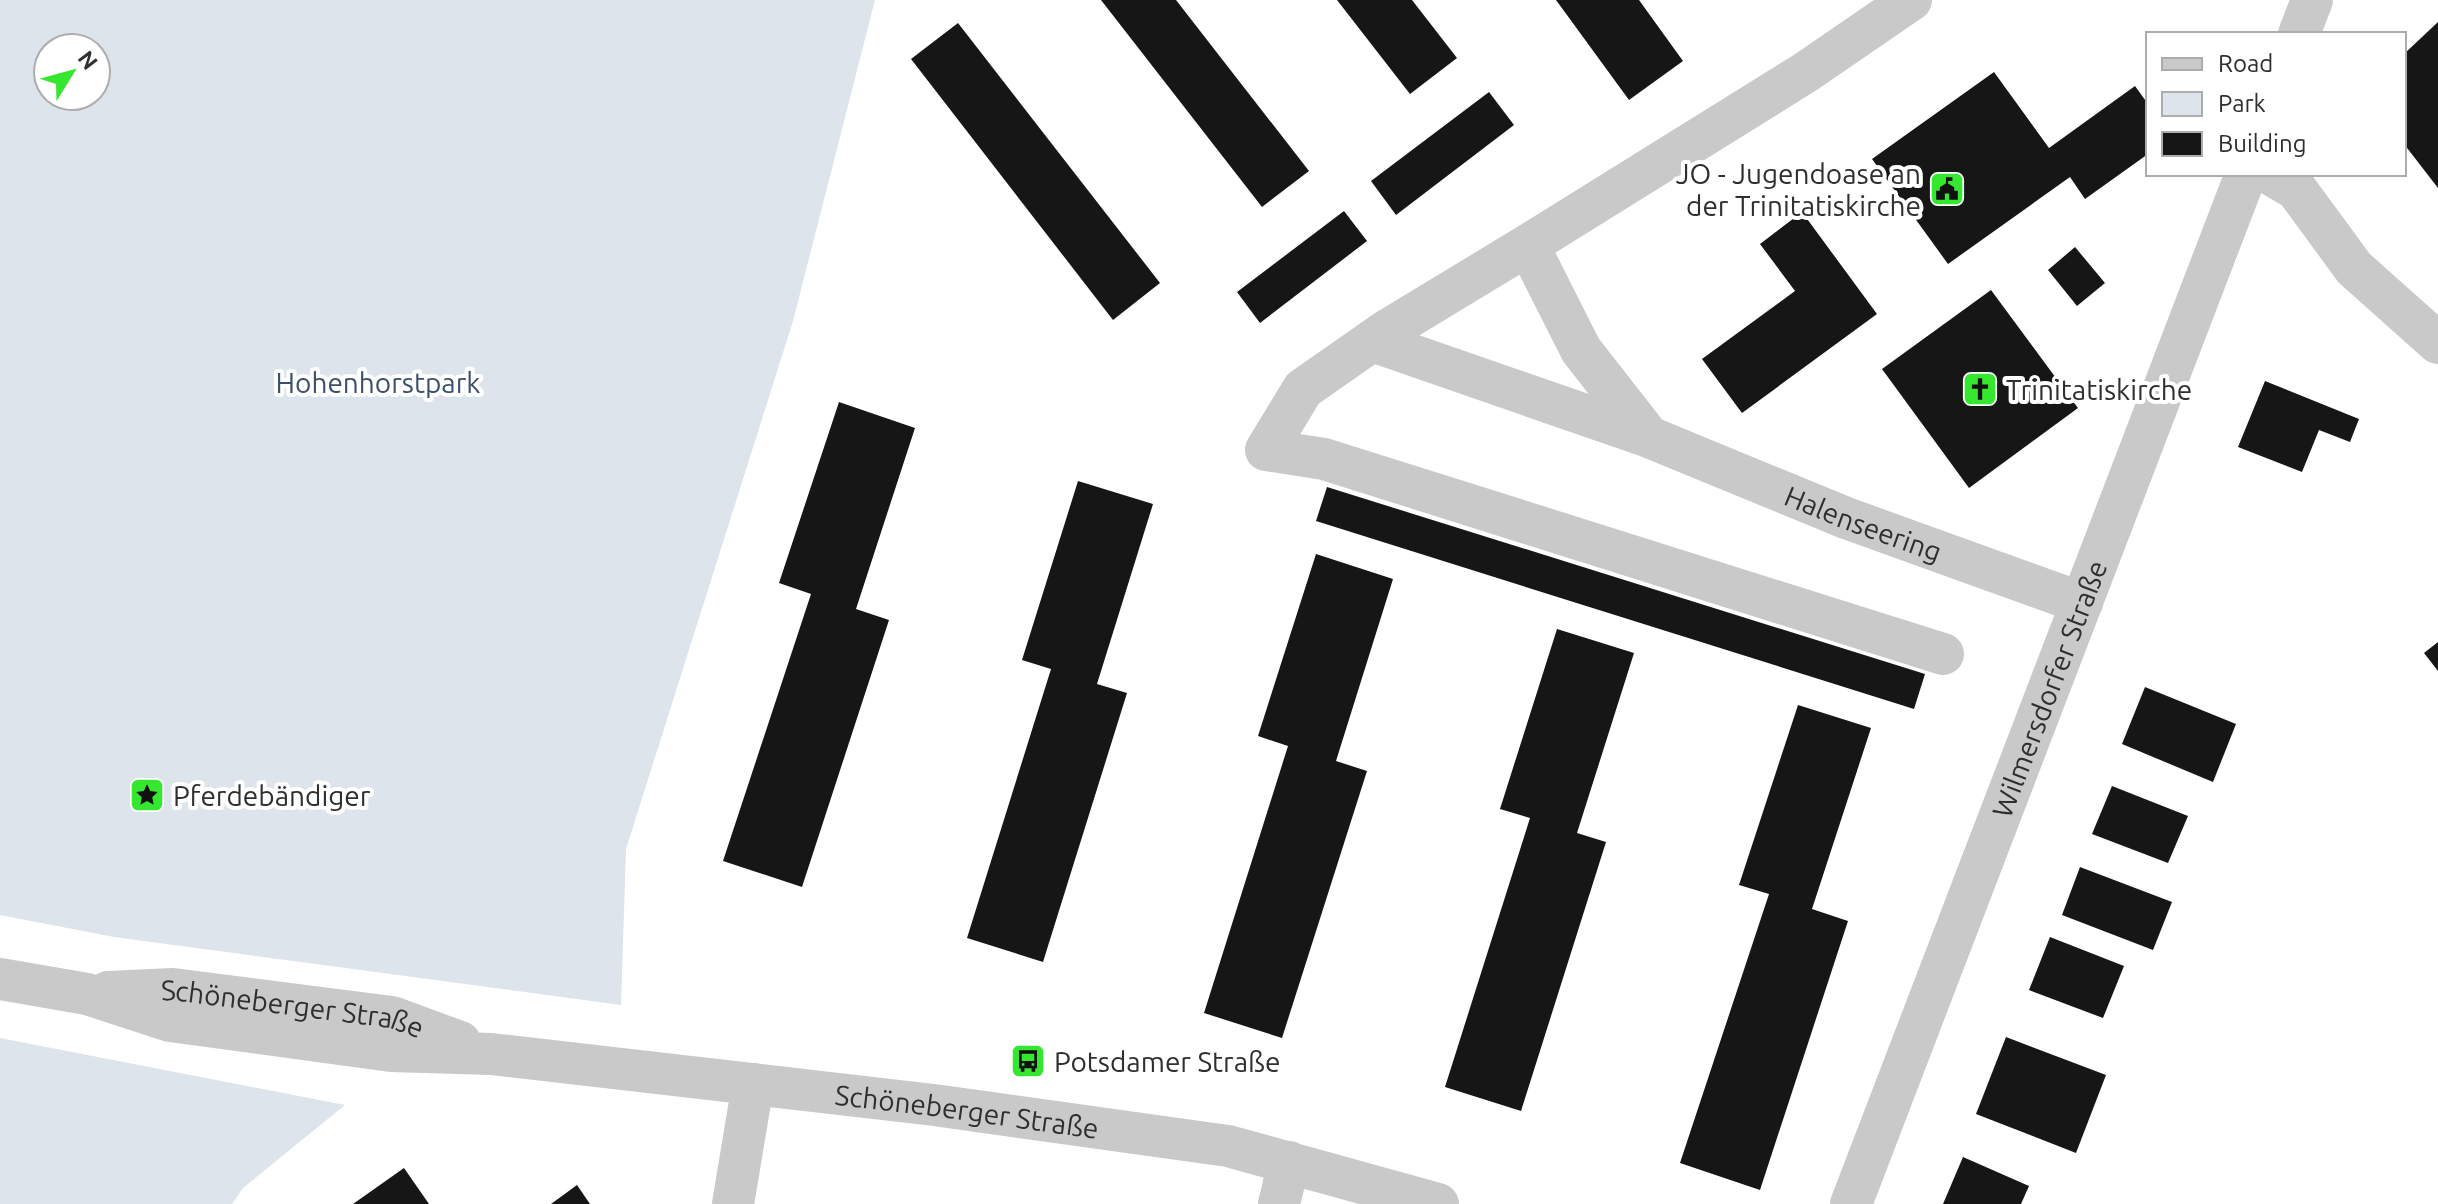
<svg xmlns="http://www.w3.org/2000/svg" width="2438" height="1204" font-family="Ubuntu,sans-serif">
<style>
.green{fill:#dde4ec;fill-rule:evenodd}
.building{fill:#161616}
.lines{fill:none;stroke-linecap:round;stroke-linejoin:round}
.minor{stroke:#c9c9c9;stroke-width:42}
.labels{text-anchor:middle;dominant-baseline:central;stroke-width:8;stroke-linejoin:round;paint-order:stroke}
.poi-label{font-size:28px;fill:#2f2f2f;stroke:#fff;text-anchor:start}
.park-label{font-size:28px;fill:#3c506b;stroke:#fff}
.street-label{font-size:28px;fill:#2f2f2f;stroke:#fff}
</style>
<rect width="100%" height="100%" fill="#fff"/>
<g class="green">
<path d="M0 0H875L793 321 626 849 621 1005 114 937 0 915ZM48 48H96V96H48Z"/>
<path d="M0 1038 345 1105 243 1188 232 1204H0Z"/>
</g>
<g class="building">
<path d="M1101 0H1176L1309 171 1262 207Z"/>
<path d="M1337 0H1412L1457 58 1410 94Z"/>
<path d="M1556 0H1639L1683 61 1629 100Z"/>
<path d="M2438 22V188L2404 144V54Z"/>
<path d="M958 23 1160 283 1113 320 911 59Z"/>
<path d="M1994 72 2049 148 2135 86 2148 104V154L2085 199 2070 177 1948 264 1872 159Z"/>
<path d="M1489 92 1514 125 1396 215 1371 181Z"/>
<path d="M1344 211 1367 241 1260 323 1237 292Z"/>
<path d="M1802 212 1877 314 1742 413 1702 359 1795 291 1760 244Z"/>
<path d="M2075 247 2105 283 2077 306 2048 270Z"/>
<path d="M1991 290 2078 408 1969 488 1882 369Z"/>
<path d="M2265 381 2359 419 2350 442 2319 430 2302 472 2238 447Z"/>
<path d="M839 402 915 428 856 609 889 620 802 887 723 861 811 594 779 583Z"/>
<path d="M1078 481 1153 504 1097 684 1127 693 1043 962 967 938 1051 669 1022 660Z"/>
<path d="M1327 487 1925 674 1914 709 1316 521Z"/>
<path d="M1316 554 1393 579 1336 761 1367 771 1282 1038 1204 1013 1288 746 1258 736Z"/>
<path d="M1557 629 1634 653 1577 833 1606 842 1521 1111 1445 1087 1530 818 1500 809Z"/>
<path d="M2438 642V671L2424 653Z"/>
<path d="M2145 687 2236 724 2213 782 2122 744Z"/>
<path d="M1798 705 1871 728 1812 909 1848 921 1760 1190 1680 1163 1769 894 1739 885Z"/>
<path d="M2112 786 2188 816 2168 863 2092 834Z"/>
<path d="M2080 867 2172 902 2153 950 2062 915Z"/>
<path d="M2050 937 2124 966 2103 1018 2029 990Z"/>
<path d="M2006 1037 2106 1075 2076 1153 1976 1114Z"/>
<path d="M1963 1157 2029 1186 2021 1204H1943Z"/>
<path d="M404 1168 429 1204H353Z"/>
<path d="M577 1185 590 1204H551Z"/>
</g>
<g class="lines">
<g class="minor">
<path id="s1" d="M1911 0 1806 72 1528 245 1581 350 1649 437 1846 518 2082 603"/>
<path d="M2299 34 2312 0"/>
<path d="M2270 174 2296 189 2354 268 2438 343"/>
<path d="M1528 245 1386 331 1303 389 1266 450 1324 459 1943 654"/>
<path d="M1372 341 1649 437"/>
<path id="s2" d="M0 979 87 994 170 1021 391 1051 491 1054 934 1105 1228 1146 1438 1204"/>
<path id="s3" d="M108 992 173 989 392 1017 460 1042"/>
<path d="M733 1204 753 1084"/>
<path d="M1279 1204 1289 1162"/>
<path id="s4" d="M1851 1204 2246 174"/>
</g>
</g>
<defs>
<g id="civic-square" transform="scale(1.8)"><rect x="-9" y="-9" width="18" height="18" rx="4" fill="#36e730" stroke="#fff"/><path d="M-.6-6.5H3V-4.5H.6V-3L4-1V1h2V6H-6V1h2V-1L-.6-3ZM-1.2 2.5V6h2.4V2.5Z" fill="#111"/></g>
<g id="church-square" transform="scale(1.8)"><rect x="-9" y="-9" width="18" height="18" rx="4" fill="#36e730" stroke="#fff"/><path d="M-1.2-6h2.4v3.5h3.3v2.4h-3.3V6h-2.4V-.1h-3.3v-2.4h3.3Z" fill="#111"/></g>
<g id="sight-square" transform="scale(1.8)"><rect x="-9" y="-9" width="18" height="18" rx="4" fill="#36e730" stroke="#fff"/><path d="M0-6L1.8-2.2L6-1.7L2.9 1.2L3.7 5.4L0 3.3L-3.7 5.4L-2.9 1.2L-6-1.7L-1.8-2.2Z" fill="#111"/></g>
<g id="bus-square" transform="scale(1.8)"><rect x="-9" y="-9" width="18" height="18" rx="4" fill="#36e730" stroke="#fff"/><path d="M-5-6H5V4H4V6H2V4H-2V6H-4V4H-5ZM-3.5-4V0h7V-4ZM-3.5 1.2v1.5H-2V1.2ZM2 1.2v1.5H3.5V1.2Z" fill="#111"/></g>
</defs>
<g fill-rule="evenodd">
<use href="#civic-square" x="1947" y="189"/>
<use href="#church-square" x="1980" y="389"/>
<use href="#sight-square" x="147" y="795"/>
<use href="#bus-square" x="1028" y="1061"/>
</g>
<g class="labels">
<g class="poi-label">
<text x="1921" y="173" text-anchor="end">JO - Jugendoase an<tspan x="1921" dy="32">der Trinitatiskirche</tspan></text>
<text x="2006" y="389">Trinitatiskirche</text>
<text x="173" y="795">Pferdebändiger</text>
<text x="1054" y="1061">Potsdamer Straße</text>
</g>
<g class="park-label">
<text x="378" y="382">Hohenhorstpark</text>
</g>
<g class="street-label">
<text stroke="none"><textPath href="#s1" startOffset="914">Halenseering</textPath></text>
<text stroke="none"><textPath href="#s4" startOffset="552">Wilmersdorfer Straße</textPath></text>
<text stroke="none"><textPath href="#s3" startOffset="186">Schöneberger Straße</textPath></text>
<text stroke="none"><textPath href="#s2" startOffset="978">Schöneberger Straße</textPath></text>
</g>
</g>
<rect x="2146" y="32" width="260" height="144" fill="#ffffff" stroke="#acacac" stroke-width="2"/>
<rect x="2162" y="58" width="40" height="12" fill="#c9c9c9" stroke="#acacac" stroke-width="2"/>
<text x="2218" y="72" font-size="24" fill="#2f2f2f">Road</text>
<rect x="2162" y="92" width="40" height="24" fill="#dde4ec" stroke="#acacac" stroke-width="2"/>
<text x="2218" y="112" font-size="24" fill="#2f2f2f">Park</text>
<rect x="2162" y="132" width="40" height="24" fill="#161616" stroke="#acacac" stroke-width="2"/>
<text x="2218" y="152" font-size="24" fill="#2f2f2f">Building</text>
<g transform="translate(72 72) rotate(53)"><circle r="38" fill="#ffffff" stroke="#acacac" stroke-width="2"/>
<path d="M0-6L14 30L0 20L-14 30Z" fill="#36e730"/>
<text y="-12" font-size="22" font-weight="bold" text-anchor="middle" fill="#2f2f2f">N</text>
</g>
</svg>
